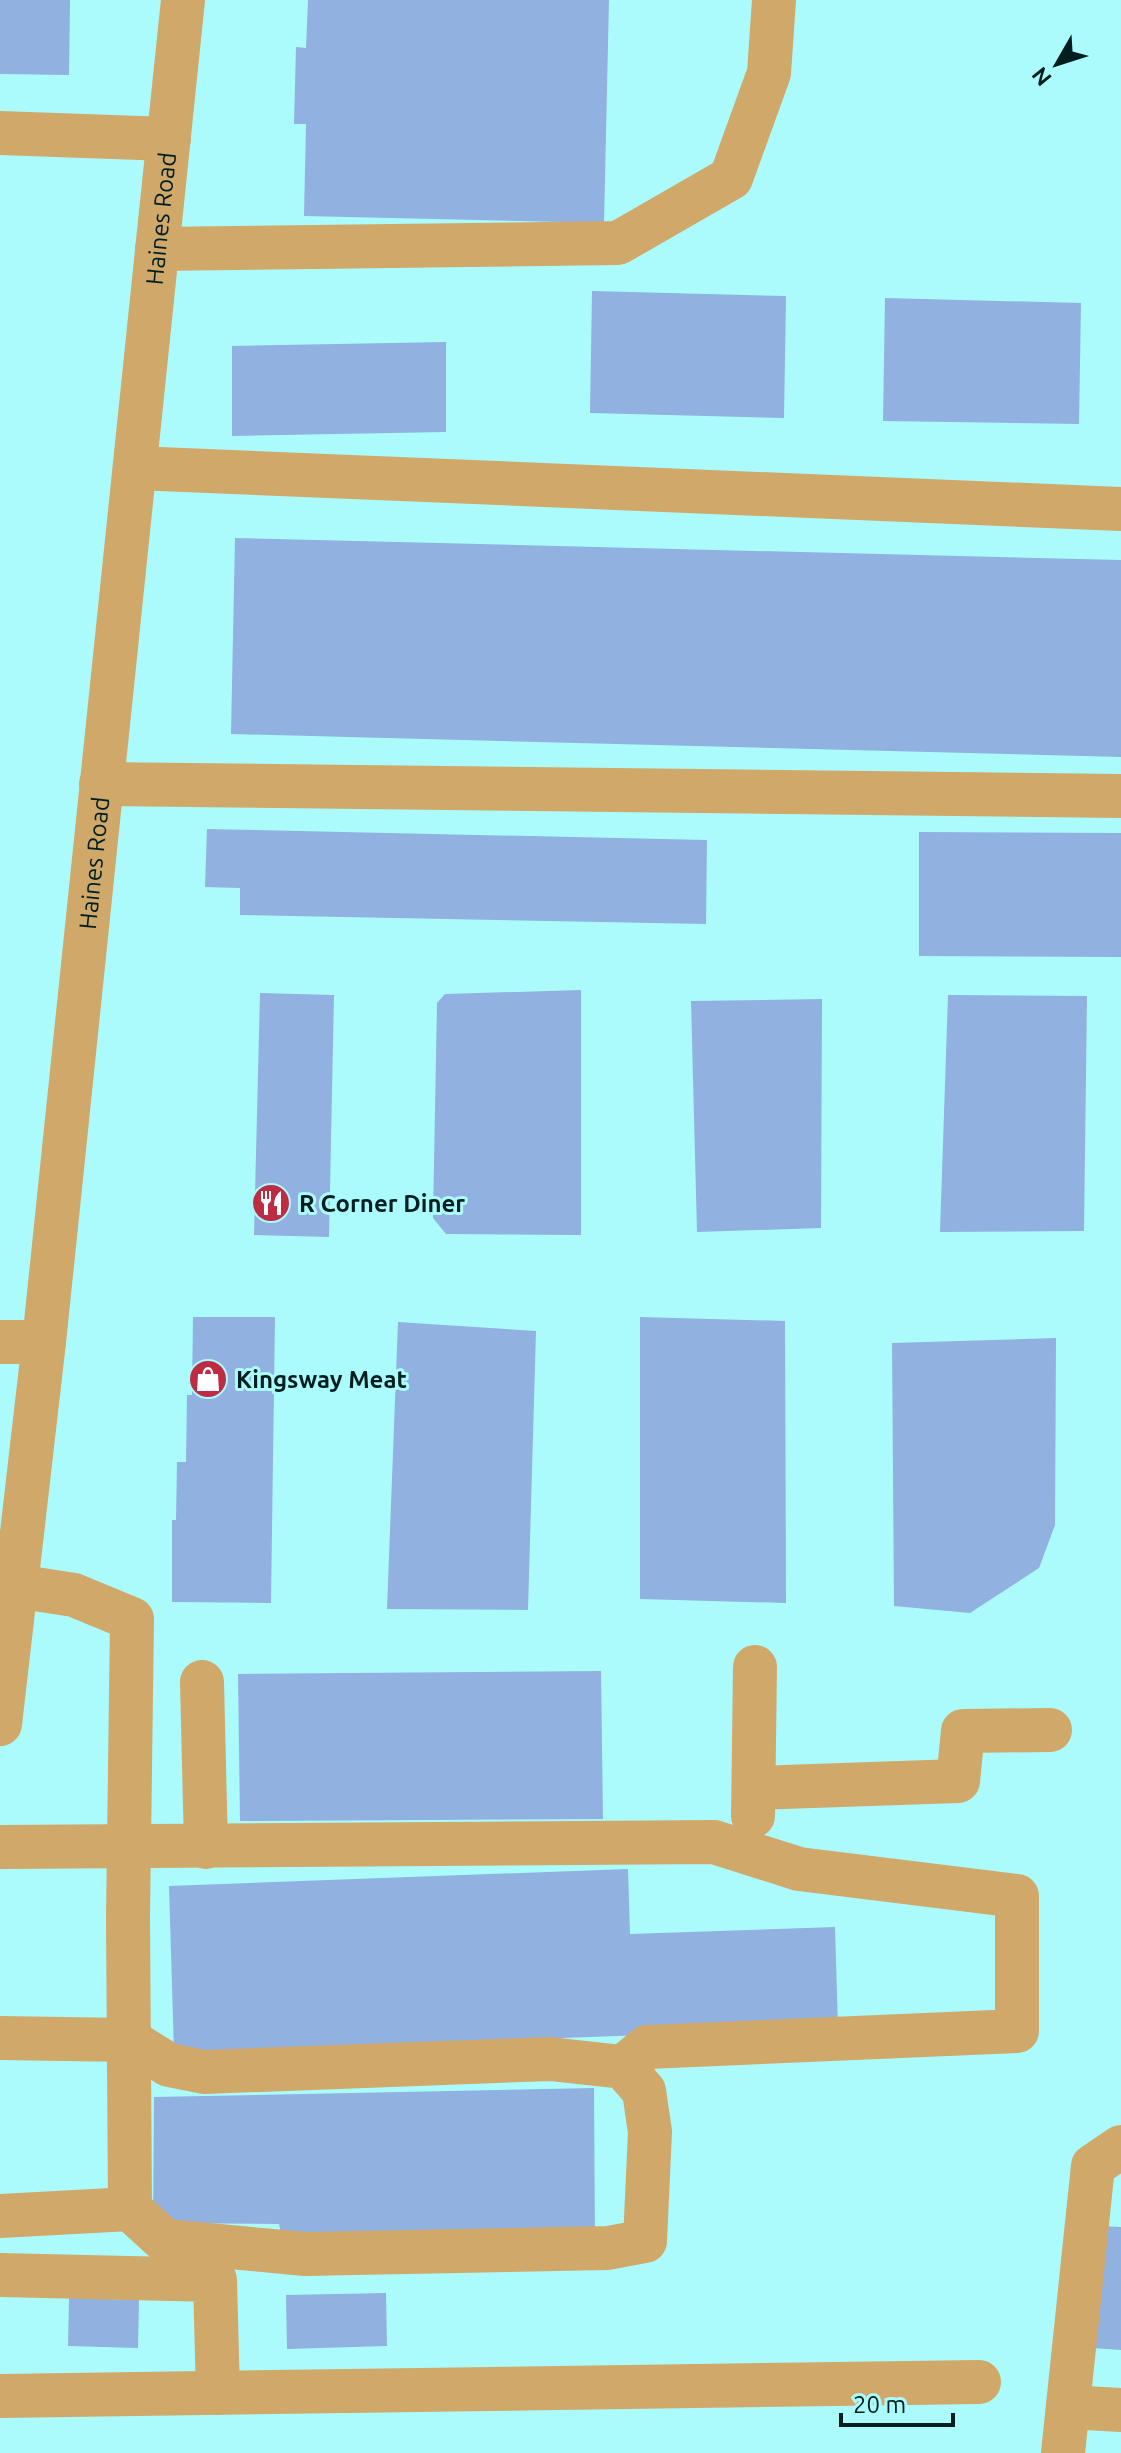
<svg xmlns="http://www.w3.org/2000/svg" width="1121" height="2453" font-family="Ubuntu,sans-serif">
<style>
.building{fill:#91b1e1}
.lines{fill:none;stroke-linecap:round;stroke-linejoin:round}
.minor{stroke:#d0a86a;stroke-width:44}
.labels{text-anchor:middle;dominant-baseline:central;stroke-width:6;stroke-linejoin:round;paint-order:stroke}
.street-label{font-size:24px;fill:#001e1f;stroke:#abfbfd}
.poi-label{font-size:24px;font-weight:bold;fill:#001e1f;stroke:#abfbfd;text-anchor:start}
</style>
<rect width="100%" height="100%" fill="#abfbfd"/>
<g class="building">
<path d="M0 0H70L69 75 0 74Z"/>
<path d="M308 0H609L604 223 304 216 306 124H294L296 47 306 48Z"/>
<path d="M592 291 786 296 784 418 590 413Z"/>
<path d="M885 298 1081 303 1079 424 883 421Z"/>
<path d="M446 342V432L232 436V346Z"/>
<path d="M235 538 1121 560V757L231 734Z"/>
<path d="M207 829 707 840 706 924 240 915V888L205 887Z"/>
<path d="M919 832 1121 833V957L919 956Z"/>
<path d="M581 990V1235L446 1234 433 1218 437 1003 445 994Z"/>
<path d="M260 993 334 995 329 1237 254 1235Z"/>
<path d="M948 995 1087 996 1084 1231 940 1232Z"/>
<path d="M822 999 821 1228 697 1232 691 1001Z"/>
<path d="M193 1317H275L271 1603 172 1602V1520H176L177 1462H186L187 1395H192Z"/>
<path d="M640 1317 785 1321 786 1603 640 1599Z"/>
<path d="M398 1322 536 1331 528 1610 387 1609Z"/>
<path d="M1056 1338 1055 1525 1039 1568 970 1613 894 1606 892 1343Z"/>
<path d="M601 1671 603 1819 240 1821 238 1674Z"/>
<path d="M628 1869 630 1934 835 1927 838 2028 174 2052 169 1886Z"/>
<path d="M594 2088 595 2244 284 2246 279 2224 153 2223 154 2097Z"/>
<path d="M1100 2226 1121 2227V2350L1092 2348Z"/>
<path d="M386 2293 387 2346 287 2349 286 2295Z"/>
<path d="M69 2298 139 2300 138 2348 68 2346Z"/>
</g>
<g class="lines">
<g class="minor">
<path d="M0 133 169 139"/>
<path d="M157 249 618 243 731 178 769 73 774 0"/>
<path d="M135 468 1121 509"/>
<path d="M101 784 1121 796"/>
<path d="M0 1342H44"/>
<path d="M202 1682 206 1847"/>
<path id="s1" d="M0 1724 44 1342 183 0"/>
<path d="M754 1788 958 1781 963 1731 1050 1730"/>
<path d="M753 1816 755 1667"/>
<path d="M0 1847 714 1842 799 1869 1017 1896V2031L647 2047 623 2067"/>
<path d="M0 2038 129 2040 169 2065 204 2072 550 2059 623 2067 644 2091 650 2132 645 2241 608 2248 305 2254 165 2241 130 2209"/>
<path d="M0 2216 130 2209 128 1918 132 1619 74 1595 16 1586"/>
<path d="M0 2275 215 2280 218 2393"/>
<path d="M0 2396 979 2382"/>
<path d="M1068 2407 1121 2410"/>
<path d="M1063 2453 1093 2166 1121 2147"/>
</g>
</g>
<defs>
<g id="restaurant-disc" transform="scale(2)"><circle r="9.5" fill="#bd2c42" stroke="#abfbfd"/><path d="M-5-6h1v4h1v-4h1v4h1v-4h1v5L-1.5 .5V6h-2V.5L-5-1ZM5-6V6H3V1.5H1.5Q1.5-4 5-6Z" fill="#fff"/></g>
<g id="shop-disc" transform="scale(2)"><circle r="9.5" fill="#bd2c42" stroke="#abfbfd"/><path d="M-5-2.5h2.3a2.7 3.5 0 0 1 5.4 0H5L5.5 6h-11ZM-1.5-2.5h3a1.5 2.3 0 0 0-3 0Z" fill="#fff"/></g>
</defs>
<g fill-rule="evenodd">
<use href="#restaurant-disc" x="271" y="1203"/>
<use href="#shop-disc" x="208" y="1379"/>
</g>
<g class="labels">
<g class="street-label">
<text stroke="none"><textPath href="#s1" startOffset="1514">Haines Road</textPath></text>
<text stroke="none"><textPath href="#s1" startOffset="866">Haines Road</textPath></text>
</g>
<g class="poi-label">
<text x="299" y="1203">R Corner Diner</text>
<text x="236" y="1379">Kingsway Meat</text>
</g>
</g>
<g transform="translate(1057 64) rotate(231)" stroke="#abfbfd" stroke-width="6" paint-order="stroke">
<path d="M0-6L14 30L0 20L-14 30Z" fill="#001e1f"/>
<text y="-12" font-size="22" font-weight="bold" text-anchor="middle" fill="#001e1f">N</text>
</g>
<path d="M841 2413v12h112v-12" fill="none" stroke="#001e1f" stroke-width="4"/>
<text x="853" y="2413" font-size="24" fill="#001e1f" stroke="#abfbfd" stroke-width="6" paint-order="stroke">20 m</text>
</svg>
